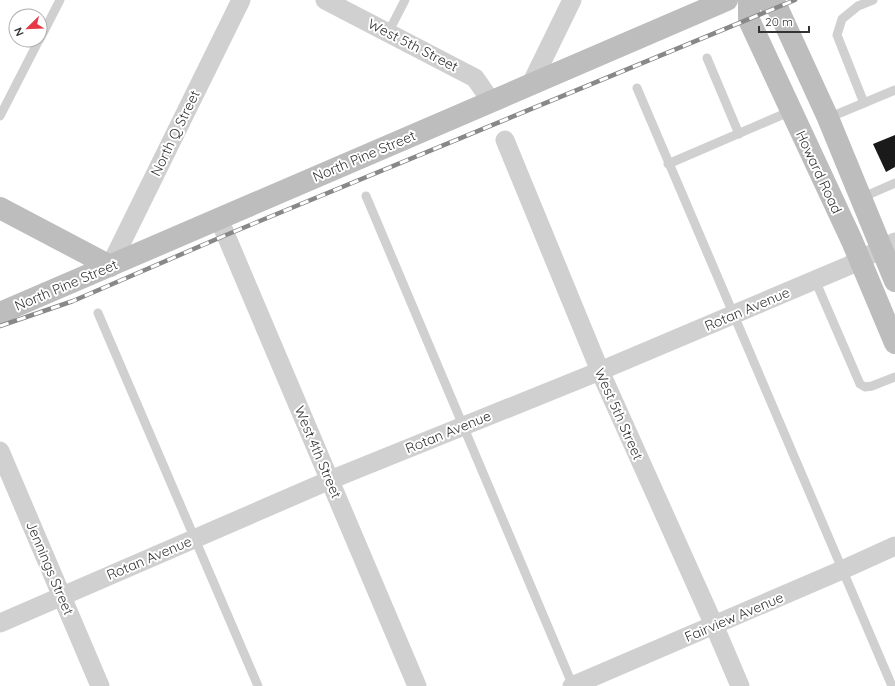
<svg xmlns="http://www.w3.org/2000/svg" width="895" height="686" font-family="Quicksand,sans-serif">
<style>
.building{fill:#1a1a1a}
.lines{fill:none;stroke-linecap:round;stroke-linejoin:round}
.lane{stroke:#d0d0d0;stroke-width:9}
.street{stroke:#d0d0d0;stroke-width:19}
.secondary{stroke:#bdbdbd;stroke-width:22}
.rail-casing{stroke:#888;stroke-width:4.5}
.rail{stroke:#fff;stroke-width:3;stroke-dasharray:9;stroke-linecap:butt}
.labels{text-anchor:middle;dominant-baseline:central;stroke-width:4;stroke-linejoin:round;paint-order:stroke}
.street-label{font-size:14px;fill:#333;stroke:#fff}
</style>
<rect width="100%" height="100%" fill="#fff"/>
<path class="building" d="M895 135V167L886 172 873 144Z"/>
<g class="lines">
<g class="lane">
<path d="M388 33 405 0"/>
<path d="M40 39 60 0"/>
<path d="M707 58 739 134"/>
<path d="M637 88 892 686"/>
<path d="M864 103 837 35 842 19 858 6 873 0"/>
<path d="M0 116 39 40"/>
<path d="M828 118 895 90"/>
<path d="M668 164 791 111"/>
<path d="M366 196 573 686"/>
<path d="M861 198 895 183"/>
<path d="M815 280 860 384 865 387 872 386 895 377"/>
<path d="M98 313 258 686"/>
</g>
<g class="street">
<path d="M325 0 475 78 491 101"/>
<path d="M531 84 572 0"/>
<path d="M505 140 600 371 714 625 740 686"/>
<path d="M219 219 417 686"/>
<path d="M110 266 241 0"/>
<path d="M0 451 100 686"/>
<path d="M0 623 330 480 600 371 848 266 895 242"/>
<path d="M572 686 842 570 895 546"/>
</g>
<g class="secondary">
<path d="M749 0V20L852 241 895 343"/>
<path d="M765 0 777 7 828 118 895 281"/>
<path d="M0 208 110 266"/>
<path d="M0 313 727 0"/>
</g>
<g class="rail-casing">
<path id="rail" d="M0 326 73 301 226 235 795 0"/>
</g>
<use href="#rail" class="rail"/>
</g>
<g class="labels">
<g class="street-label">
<text transform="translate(413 45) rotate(27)">West 5th Street</text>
<text transform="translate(175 133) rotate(-64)">North Q Street</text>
<text transform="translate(364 156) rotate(-23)">North Pine Street</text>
<text transform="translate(819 172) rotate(65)">Howard Road</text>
<text transform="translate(66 285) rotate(-23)">North Pine Street</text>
<text transform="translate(747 309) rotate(-23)">Rotan Avenue</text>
<text transform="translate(619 414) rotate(66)">West 5th Street</text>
<text transform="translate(448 432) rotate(-22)">Rotan Avenue</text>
<text transform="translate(318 452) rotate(67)">West 4th Street</text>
<text transform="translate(149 558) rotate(-23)">Rotan Avenue</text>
<text transform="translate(50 568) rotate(67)">Jennings Street</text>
<text transform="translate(734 617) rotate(-23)">Fairview Avenue</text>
</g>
</g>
<g transform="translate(28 28) rotate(247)"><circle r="19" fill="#ffffff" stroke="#adadad"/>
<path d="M0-3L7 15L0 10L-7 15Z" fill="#e63946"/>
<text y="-6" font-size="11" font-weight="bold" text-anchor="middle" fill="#333333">N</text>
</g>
<path d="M759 26v6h50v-6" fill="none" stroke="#333333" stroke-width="2"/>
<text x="765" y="26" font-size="12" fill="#333333" stroke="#ffffff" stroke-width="3" paint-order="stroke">20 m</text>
</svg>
